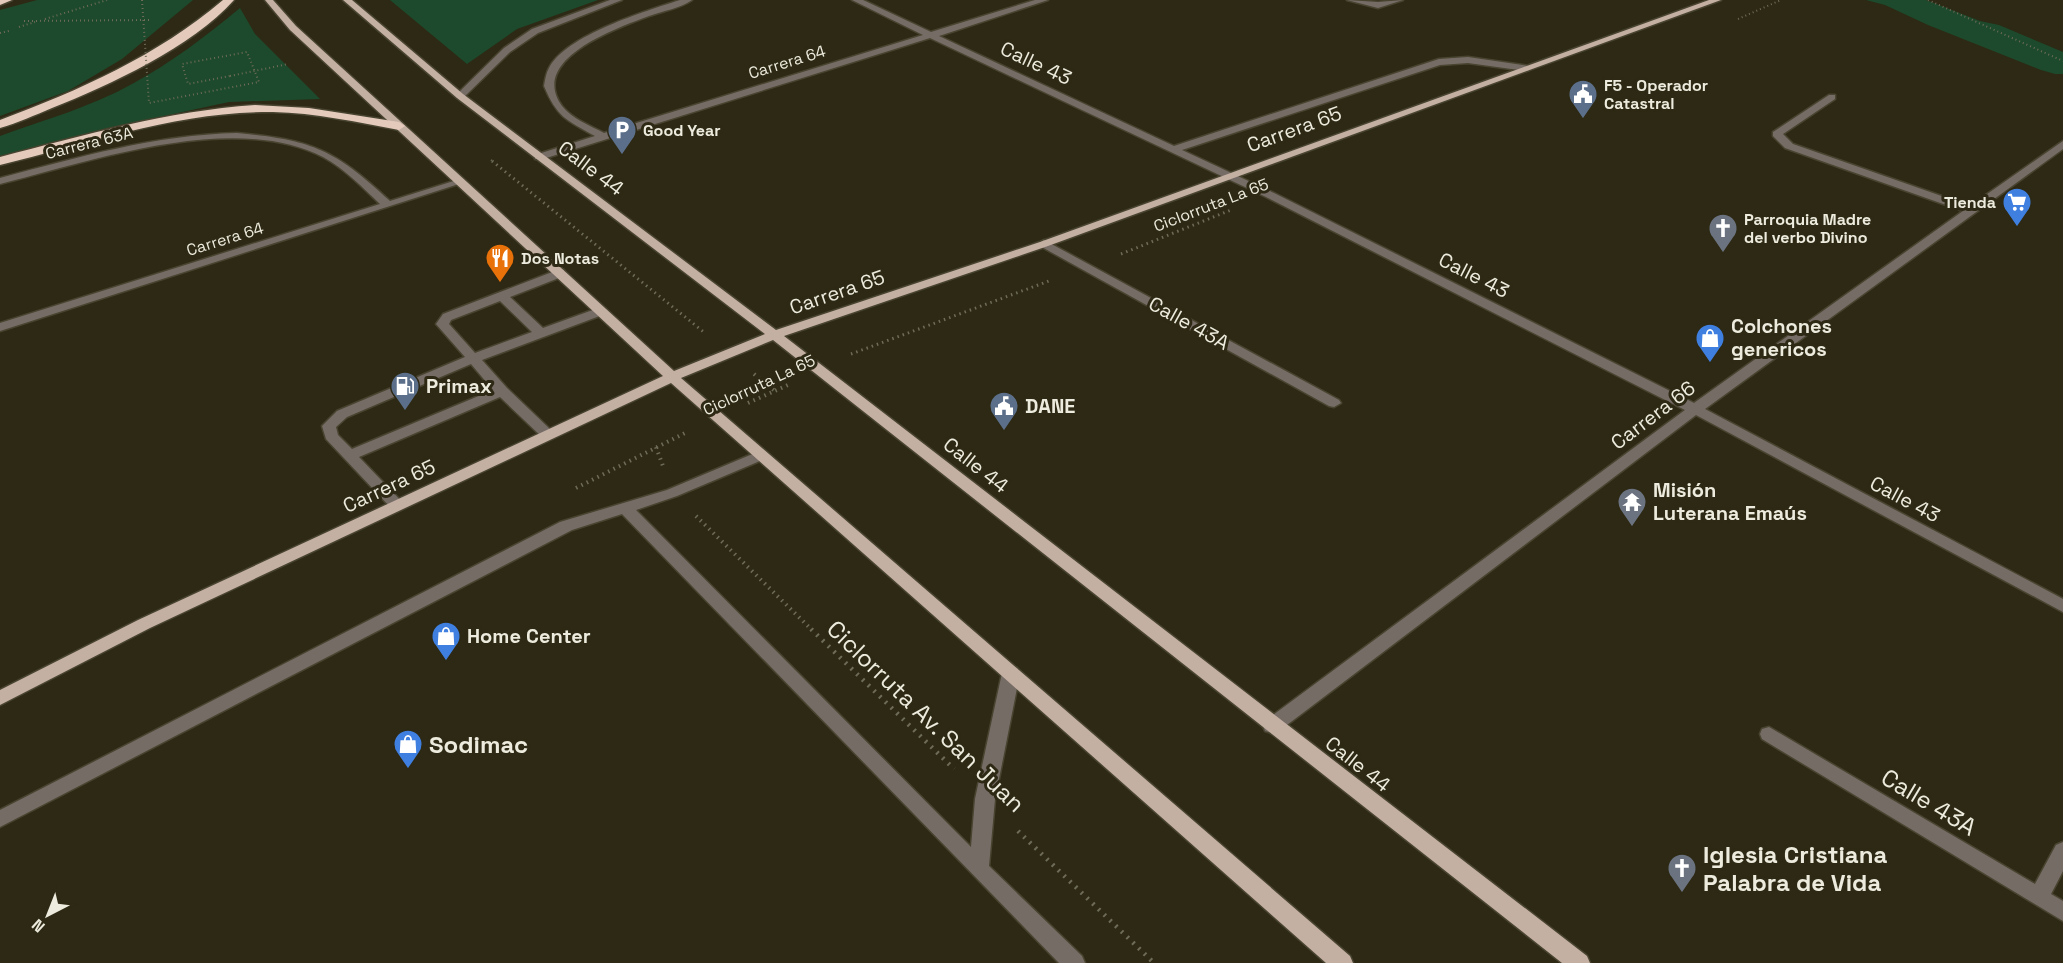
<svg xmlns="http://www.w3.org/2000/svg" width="2063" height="963" font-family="'Space Grotesk',sans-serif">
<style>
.green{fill:#1d4a2c}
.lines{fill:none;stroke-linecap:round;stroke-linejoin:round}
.minor-casing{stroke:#484430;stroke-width:3}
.major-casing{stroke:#484430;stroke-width:3}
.highway-casing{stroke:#484430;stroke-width:3}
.path-far3{stroke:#6e6b58;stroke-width:2;stroke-dasharray:1 3;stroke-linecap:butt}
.path-far2{stroke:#6e6b58;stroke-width:3;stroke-dasharray:1.5 4;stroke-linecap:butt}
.path-far1{stroke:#6e6b58;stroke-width:4;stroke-dasharray:1.5 4.5;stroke-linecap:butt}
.path{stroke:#6e6b58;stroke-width:4.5;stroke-dasharray:2 6;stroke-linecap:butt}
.minor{fill:#766c66;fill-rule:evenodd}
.major{fill:#c4afa3;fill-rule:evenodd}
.highway{fill:#e4cabb;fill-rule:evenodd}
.path-bridge{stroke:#6e6b58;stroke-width:2;stroke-dasharray:1 3;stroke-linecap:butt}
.labels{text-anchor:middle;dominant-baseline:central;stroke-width:6;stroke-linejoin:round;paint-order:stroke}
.far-street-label{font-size:16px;fill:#edebdd;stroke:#2d2914}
.far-poi-label{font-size:16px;font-weight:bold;fill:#edebdd;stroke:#2d2914;text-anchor:start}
.street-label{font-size:20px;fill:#edebdd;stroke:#2d2914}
.poi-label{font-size:20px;font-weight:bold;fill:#edebdd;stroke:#2d2914;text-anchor:start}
.near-street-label{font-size:24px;fill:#edebdd;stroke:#2d2914}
.near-poi-label{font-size:24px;font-weight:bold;fill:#edebdd;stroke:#2d2914;text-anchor:start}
</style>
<rect width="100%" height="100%" fill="#2d2914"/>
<g class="green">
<path d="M37 0H193L122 59 68 91 0 116V10Z"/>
<path d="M390 0H598L517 29 467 64Z"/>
<path d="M1866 0H1926L1980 21 1999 25 2063 52V74H2055L2041 70 1928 25 1885 5Z"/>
<path d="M240 8 255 34 320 99 229 102 108 128 0 156V136C44 120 91 107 132 84 171 63 206 36 240 8Z"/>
</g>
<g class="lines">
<g class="minor-casing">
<g id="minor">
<path d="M610 0H622L538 33 510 52 463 98 455 96 504 48 532 29Z"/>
<path d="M680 0H692C681 8 663 11 649 16 617 28 528 59 562 106 572 119 591 126 604 133L923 35 852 0H863L931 32 1035 0H1048L939 36 1174 146 1439 59 1468 57 1529 66V70L1526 71 1468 63 1440 65 1182 150 1274 193 1694 403 1963 211 1785 148 1773 136V132L1829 95H1835V99L1783 134 1793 144 1970 206 2063 141V149L1705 409 2063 599V612L1696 415 1279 731 1272 733 1265 731 1263 726 1265 721 1685 410 1266 197 930 38 543 159H535V155L595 136C566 120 557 117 544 86 545 80 546 73 549 68 566 35 646 11 680 0Z"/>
<path d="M1347 0 1378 2 1403 0 1378 8Z"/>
<path d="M237 133C312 140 334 149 390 201L460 179 465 182 0 331V323L380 204C362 187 345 169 323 157 234 111 91 161 0 184V178C79 157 155 135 237 133Z"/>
<path d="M1044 240 1339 400 1341 403 1334 407 1329 406 1040 246 1038 244Z"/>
<path d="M560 269 564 270V276L510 297 543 328 601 307 607 311 605 314 482 360 507 388 553 432 555 435 553 438H543L500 397 359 457 405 505 397 510 392 509 326 439 322 426 337 411 465 357 436 324 443 314ZM500 301 532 332 475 353 449 324 451 320ZM471 364 493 390 352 449 338 435 336 427 347 417Z"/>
<path d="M762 450 769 455 767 458 677 496 636 510 971 847 975 799 1002 673 1005 668 1011 666 1017 668 1020 673 995 799 989 866 1082 956 1085 963H1059L622 514 572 530 0 827V810L560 522 667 490Z"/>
<path d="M1769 727 2035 884 2056 845 2063 842V871L2051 894 2063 901V921L1762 739 1760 734 1762 729Z"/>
</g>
</g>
<g class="major-casing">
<path id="major" d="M265 0H273L296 26 674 371 765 334 457 98 343 0H352L463 94 776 330 1040 242 1709 0H1721L1048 246 784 336 1587 956 1590 963H1562L773 340 681 378 1350 956 1353 963H1326L671 383 150 628 0 705V690L138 620 663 376 290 30Z"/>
</g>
<g class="highway-casing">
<g id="highway">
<path d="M0 0H12L0 5Z"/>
<path d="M223 0H234C192 47 110 85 52 108 35 115 18 123 0 128V120C80 90 157 56 223 0Z"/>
<path d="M255 105 309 108 399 122 405 126 399 130C357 122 315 113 273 112 179 111 90 143 0 165V157C85 135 167 111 255 105Z"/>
</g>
</g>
<g class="path-far3">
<path d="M1928 0 2063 61"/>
<path d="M45 19 107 0"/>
<path d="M1738 19 1781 0"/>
<path d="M24 21 152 20"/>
<path d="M19 27 35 22"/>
<path d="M0 33 9 31"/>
<path d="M230 76 288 64"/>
<path d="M491 160 494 162"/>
</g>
<g class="path-far2">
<path d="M492 161 705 333"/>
<path d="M1121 254 1231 210"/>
<path d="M851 354 1049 281"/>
</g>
<g class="path-far1">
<path d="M754 374 775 391"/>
<path d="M748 403 788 385"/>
<path d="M656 447 663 466"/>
<path d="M576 488 687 432"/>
<path d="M696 516 812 630"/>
</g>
<g class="path">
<path d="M811 629 954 769"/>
<path d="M1018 831 1154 963"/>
</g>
<use href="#minor" class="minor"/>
<use href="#major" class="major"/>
<use href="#highway" class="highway"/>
<path class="path-bridge" d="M142 0 149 103 259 82 247 52 182 64 188 84 230 76"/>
</g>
<defs>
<g id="civic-pin" transform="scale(1.5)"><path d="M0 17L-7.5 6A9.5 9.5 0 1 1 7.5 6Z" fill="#5c6f8a" stroke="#2d2914"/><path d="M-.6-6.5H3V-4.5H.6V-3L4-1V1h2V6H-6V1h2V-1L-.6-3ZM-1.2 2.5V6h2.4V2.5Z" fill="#fff"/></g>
<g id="parking-pin" transform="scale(1.5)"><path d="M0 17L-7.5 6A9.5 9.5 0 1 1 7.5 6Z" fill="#5c6f8a" stroke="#2d2914"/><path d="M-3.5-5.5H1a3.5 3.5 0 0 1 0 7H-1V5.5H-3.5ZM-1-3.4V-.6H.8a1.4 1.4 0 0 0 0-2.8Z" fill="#fff"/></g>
<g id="supermarket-pin" transform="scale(1.5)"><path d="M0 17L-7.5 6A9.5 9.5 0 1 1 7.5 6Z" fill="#3f7fe0" stroke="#2d2914"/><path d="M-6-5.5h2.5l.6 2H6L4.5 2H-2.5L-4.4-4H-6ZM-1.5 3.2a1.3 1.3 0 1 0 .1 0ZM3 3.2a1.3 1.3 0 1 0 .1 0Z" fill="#fff"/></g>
<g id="church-pin" transform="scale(1.5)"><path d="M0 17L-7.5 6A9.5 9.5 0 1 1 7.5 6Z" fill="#6b7280" stroke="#2d2914"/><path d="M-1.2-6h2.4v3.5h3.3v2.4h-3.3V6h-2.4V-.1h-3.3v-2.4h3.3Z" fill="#fff"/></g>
<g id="restaurant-pin" transform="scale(1.5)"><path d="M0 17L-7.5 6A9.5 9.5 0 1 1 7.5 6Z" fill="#e8710a" stroke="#2d2914"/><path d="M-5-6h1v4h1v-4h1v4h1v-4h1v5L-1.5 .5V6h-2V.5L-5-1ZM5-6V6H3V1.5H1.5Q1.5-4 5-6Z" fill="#fff"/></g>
<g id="shop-pin" transform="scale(1.5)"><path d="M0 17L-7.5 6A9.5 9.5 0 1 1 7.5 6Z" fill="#3f7fe0" stroke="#2d2914"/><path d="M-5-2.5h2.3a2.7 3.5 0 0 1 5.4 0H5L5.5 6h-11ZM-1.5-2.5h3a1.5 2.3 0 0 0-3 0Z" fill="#fff"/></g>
<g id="fuel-pin" transform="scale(1.5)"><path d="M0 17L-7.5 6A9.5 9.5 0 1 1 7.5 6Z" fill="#5c6f8a" stroke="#2d2914"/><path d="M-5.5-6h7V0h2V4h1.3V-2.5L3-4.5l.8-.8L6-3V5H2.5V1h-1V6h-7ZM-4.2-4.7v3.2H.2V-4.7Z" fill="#fff"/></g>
<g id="temple-pin" transform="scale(1.5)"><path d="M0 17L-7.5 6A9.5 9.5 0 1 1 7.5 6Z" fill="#6b7280" stroke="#2d2914"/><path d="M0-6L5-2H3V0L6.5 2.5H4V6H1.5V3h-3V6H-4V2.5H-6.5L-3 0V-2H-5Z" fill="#fff"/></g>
</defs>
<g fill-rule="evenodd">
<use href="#civic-pin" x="1583" y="94"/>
<use href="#parking-pin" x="622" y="130"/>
<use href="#supermarket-pin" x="2017" y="202"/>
<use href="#church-pin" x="1723" y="228"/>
<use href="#restaurant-pin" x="500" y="258"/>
<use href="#shop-pin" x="1710" y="338"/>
<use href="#fuel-pin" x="405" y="386"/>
<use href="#civic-pin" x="1004" y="406"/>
<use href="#temple-pin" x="1632" y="502"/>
<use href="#shop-pin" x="446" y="636"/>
<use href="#shop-pin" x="408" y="744"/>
<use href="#church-pin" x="1682" y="868"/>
</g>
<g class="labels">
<g class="far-street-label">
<text transform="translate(787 62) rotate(-17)">Carrera 64</text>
<text transform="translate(89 143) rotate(-14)">Carrera 63A</text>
<text transform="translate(1211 205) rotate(-21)">Ciclorruta La 65</text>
<text transform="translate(225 239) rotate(-17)">Carrera 64</text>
<text transform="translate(759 385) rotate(-25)">Ciclorruta La 65</text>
</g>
<g class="far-poi-label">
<text x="1604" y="85">F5 - Operador<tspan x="1604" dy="18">Catastral</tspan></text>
<text x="643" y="130">Good Year</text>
<text x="1996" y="202" text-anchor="end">Tienda</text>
<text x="1744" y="219">Parroquia Madre<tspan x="1744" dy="18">del verbo Divino</tspan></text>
<text x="521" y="258">Dos Notas</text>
</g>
<g class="street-label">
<text transform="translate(1036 63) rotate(25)">Calle 43</text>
<text transform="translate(1294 129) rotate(-20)">Carrera 65</text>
<text transform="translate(591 168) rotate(37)">Calle 44</text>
<text transform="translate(1474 275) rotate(27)">Calle 43</text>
<text transform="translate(837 292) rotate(-19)">Carrera 65</text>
<text transform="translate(1189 323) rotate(29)">Calle 43A</text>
<text transform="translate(1653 415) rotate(-37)">Carrera 66</text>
<text transform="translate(976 465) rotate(38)">Calle 44</text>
<text transform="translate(389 486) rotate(-25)">Carrera 65</text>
<text transform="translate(1905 499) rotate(28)">Calle 43</text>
<text transform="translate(1358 764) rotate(38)">Calle 44</text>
</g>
<g class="poi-label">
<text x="1731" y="326">Colchones<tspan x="1731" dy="23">genericos</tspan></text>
<text x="426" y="386">Primax</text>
<text x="1025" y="406">DANE</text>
<text x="1653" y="490">Misión<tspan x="1653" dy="23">Luterana Emaús</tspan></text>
<text x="467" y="636">Home Center</text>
</g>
<g class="near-street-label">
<text transform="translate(926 716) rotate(44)">Ciclorruta Av. San Juan</text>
<text transform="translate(1929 802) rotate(31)">Calle 43A</text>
</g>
<g class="near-poi-label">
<text x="429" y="744">Sodimac</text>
<text x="1703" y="854">Iglesia Cristiana<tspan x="1703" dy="28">Palabra de Vida</tspan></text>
</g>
</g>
<g transform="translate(48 915) rotate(222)" stroke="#2d2914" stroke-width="4.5" paint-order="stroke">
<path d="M0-4.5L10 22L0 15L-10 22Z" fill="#edebdd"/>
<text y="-9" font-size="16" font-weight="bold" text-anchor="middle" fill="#edebdd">N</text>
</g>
</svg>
